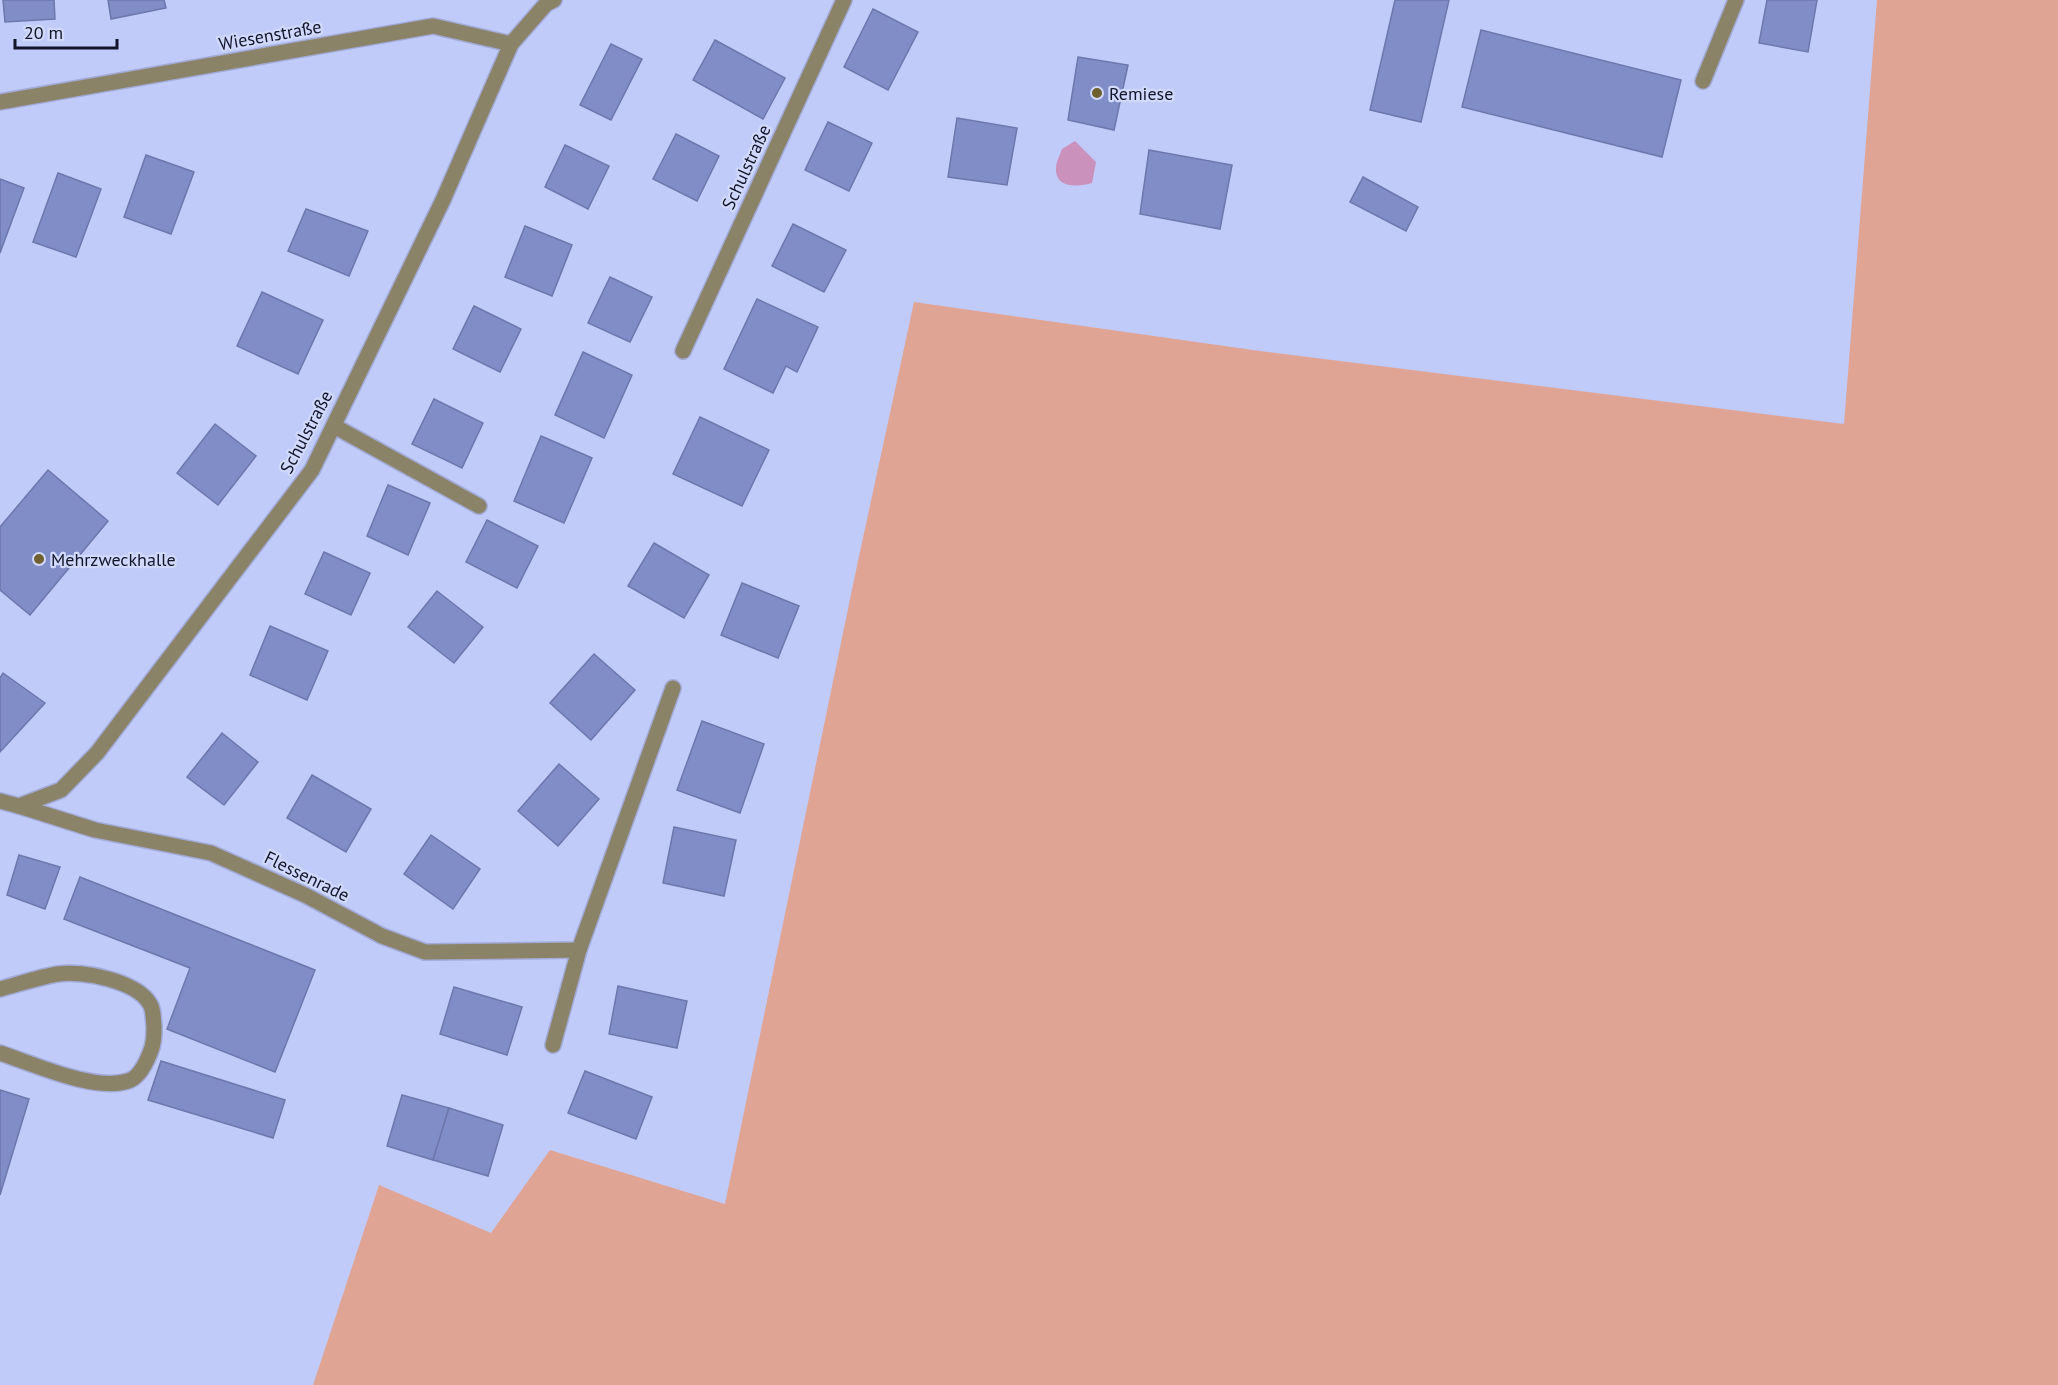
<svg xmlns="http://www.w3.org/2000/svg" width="2058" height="1385" font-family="'PT Sans',sans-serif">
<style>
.green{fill:#e0a495}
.water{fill:#c991bc}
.building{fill:#818dc7;stroke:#6d77ac;stroke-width:1.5}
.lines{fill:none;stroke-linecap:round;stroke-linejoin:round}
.lane-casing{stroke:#a2aad5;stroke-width:18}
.street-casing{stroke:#a2aad5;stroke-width:18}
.lane{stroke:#8a8368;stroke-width:15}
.street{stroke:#8a8368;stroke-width:15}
.poi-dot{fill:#6e612e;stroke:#d1d9fc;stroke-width:2}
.labels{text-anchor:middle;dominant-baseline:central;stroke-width:4.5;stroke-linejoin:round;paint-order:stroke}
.street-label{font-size:18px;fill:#12152a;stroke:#d1d9fc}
.poi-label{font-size:18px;fill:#12152a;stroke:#d1d9fc;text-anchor:start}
</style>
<rect width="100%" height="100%" fill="#c1cbfa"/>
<path class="green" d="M1877 0H2058V1385H313L379 1185 491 1233 550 1150 725 1204 855 575 914 302 1260 351 1844 424Z"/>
<path class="water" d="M1075 141 1096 162 1092 183C1079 187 1055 189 1056 168 1056 162 1060 155 1062 149Z"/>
<g class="building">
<path d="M3 0H54L55 19 5 22Z"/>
<path d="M108 0H164L166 8 111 19Z"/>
<path d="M1395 0H1449L1421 122 1370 110Z"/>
<path d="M1767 0H1817L1808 52 1759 43Z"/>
<path d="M873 9 918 32 888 90 844 67Z"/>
<path d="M1481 30 1681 80 1662 157 1462 107Z"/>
<path d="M715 40 785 78 763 119 693 80Z"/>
<path d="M611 44 642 59 611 120 580 105Z"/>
<path d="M1078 57 1128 65 1114 130 1068 120Z"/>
<path d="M957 118 1017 128 1007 185 948 177Z"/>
<path d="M828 122 872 143 849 191 805 170Z"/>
<path d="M676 134 719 156 697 201 653 179Z"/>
<path d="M565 145 609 166 588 209 545 187Z"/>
<path d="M1149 150 1232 165 1220 229 1140 214Z"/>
<path d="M146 155 194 172 171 234 124 217Z"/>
<path d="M58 173 101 189 76 257 33 242Z"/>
<path d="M1363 177 1418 207 1406 231 1350 202Z"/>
<path d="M0 179 24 188 0 253Z"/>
<path d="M306 209 368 231 349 276 288 251Z"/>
<path d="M793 224 846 250 824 292 772 266Z"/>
<path d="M525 226 572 245 552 296 505 277Z"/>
<path d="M610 277 652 297 630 342 588 323Z"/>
<path d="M262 292 323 320 298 374 237 346Z"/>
<path d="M757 299 818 327 797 372 786 366 773 393 724 369Z"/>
<path d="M474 306 521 329 500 372 453 349Z"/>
<path d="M583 352 632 375 604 438 555 415Z"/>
<path d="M434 399 483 423 462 468 412 444Z"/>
<path d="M700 417 769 450 742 506 673 474Z"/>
<path d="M215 424 256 456 218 505 177 473Z"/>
<path d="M541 436 592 458 564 523 514 501Z"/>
<path d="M48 470 108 521 30 615 0 590V527Z"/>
<path d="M388 485 430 503 408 555 367 536Z"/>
<path d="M487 520 538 546 517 588 466 562Z"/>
<path d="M654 543 709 575 684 618 628 586Z"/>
<path d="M324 552 370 573 351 615 305 594Z"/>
<path d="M742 583 799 606 778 658 721 635Z"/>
<path d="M437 591 483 627 454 663 408 627Z"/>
<path d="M270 626 328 651 307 700 250 675Z"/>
<path d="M594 654 635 690 591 740 550 703Z"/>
<path d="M3 673 45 703 0 752V678Z"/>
<path d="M702 721 764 744 740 813 677 790Z"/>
<path d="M222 733 258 762 224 805 187 777Z"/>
<path d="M559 764 599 799 558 846 518 811Z"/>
<path d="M312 775 371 809 346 852 287 818Z"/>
<path d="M674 827 736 840 724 896 663 883Z"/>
<path d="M431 835 480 869 453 909 404 874Z"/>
<path d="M19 855 60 867 45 909 7 895Z"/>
<path d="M80 877 315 970 275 1072 167 1029 190 968 64 919Z"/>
<path d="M618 986 687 1001 677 1048 609 1034Z"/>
<path d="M454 987 522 1007 507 1055 440 1034Z"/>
<path d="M161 1061 285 1100 273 1138 148 1100Z"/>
<path d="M585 1071 652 1097 636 1139 568 1113Z"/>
<path d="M0 1090 29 1099 0 1195Z"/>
<path d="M402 1095 449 1108 433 1160 387 1146Z"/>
<path d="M449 1108 503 1125 488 1176 433 1160Z"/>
</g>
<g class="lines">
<g class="lane-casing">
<g id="lane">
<path d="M1703 81 1736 0"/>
<path d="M683 351 844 0"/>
<path d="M334 426 479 506"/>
<path d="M0 989C19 984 39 977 58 974 82 970 137 981 150 1004 154 1011 153 1019 154 1026 154 1036 154 1044 150 1053 146 1063 139 1078 128 1081 94 1092 34 1064 0 1053"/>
</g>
</g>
<g class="street-casing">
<g id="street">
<path d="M0 102 433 26 511 44"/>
<path d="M0 801 19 806 61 790 97 753 312 470 443 200 511 44 546 4 554 0"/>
<path d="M19 806 95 830 211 853 305 895 382 936 425 952 579 950 673 688"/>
<path d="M553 1045 579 950"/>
</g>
</g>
<use href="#lane" class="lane"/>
<use href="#street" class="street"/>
</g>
<g class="poi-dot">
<circle cx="1097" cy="93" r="6"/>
<circle cx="39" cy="559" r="6"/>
</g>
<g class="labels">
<g class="street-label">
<text transform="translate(270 35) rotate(-10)">Wiesenstraße</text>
<text transform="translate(746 167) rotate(-65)">Schulstraße</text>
<text transform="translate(306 432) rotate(-62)">Schulstraße</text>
<text transform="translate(307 876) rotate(26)">Flessenrade</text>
</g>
<g class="poi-label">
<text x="1109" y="93">Remiese</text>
<text x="51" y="559">Mehrzweckhalle</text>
</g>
</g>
<path d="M15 39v9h102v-9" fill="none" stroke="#12152a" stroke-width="3"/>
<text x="24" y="39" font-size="18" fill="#12152a" stroke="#d1d9fc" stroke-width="4.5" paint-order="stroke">20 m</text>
</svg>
